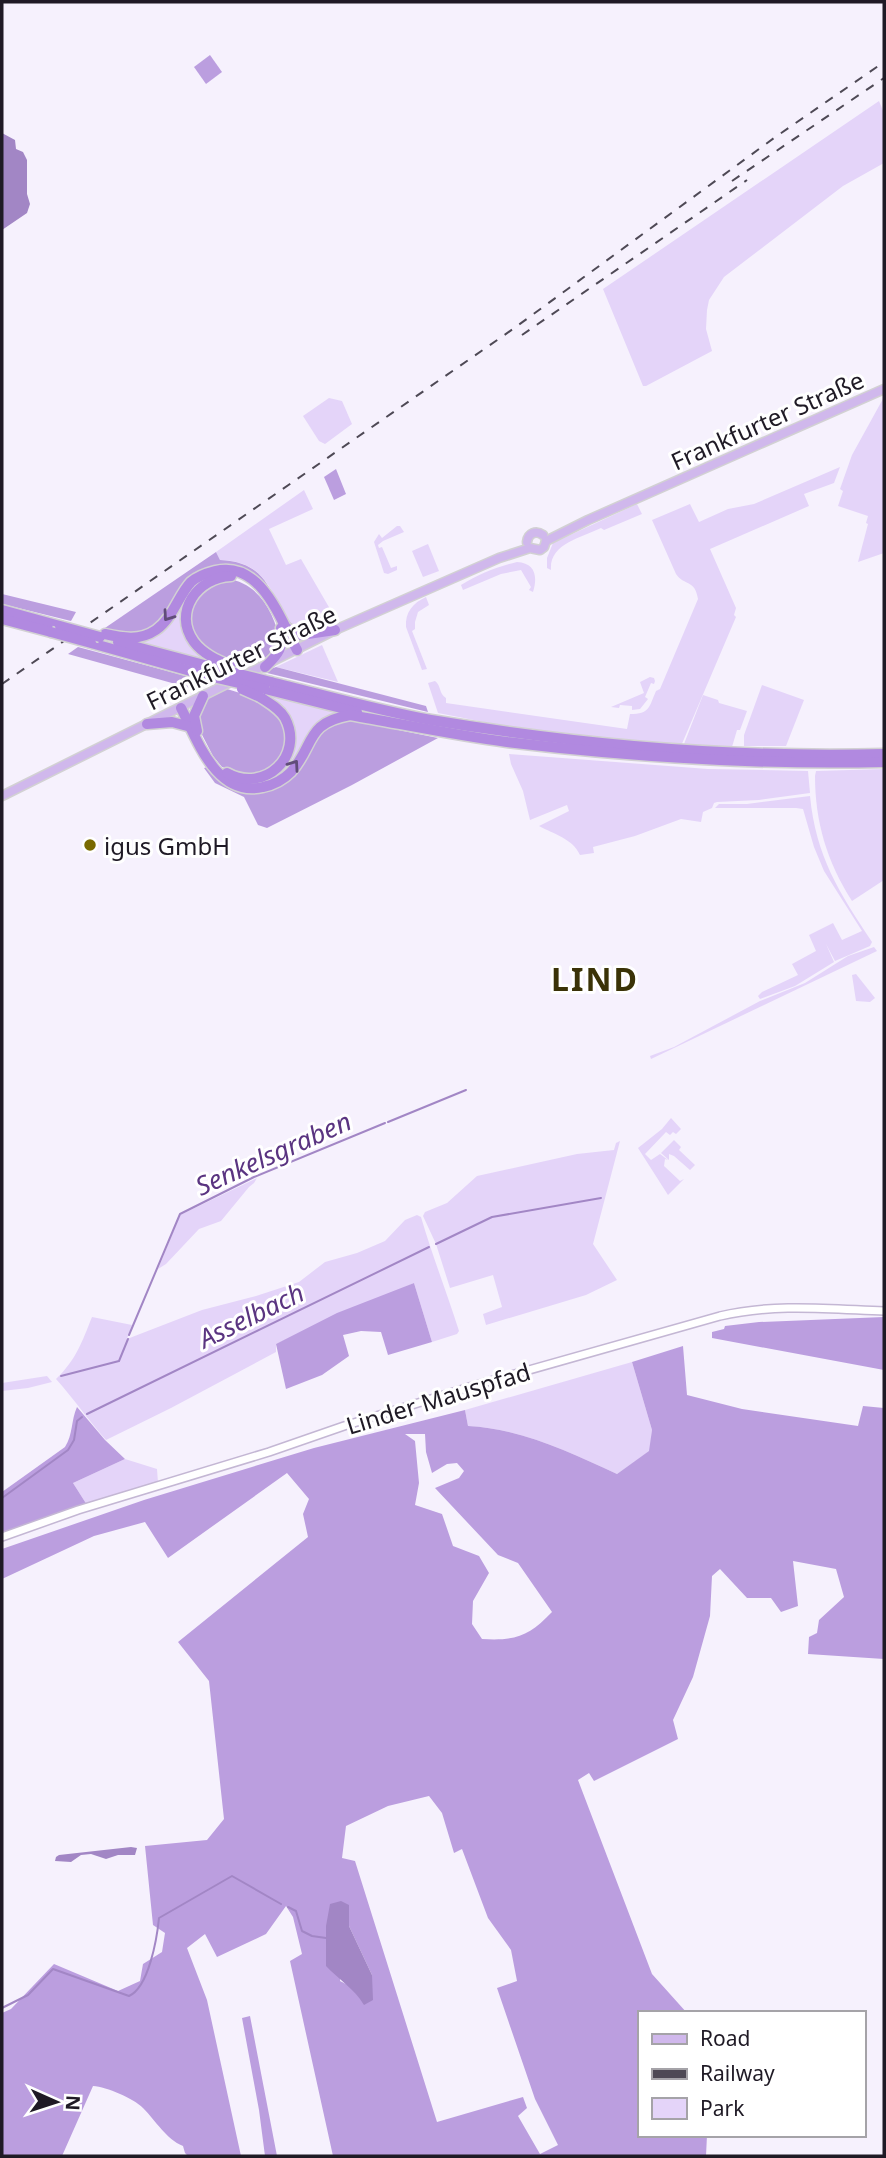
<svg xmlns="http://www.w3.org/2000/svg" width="886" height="2158" font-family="'Noto Sans',sans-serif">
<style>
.green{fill:#e4d4f9}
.forest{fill:#bb9edf;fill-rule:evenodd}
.water{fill:#a286c5}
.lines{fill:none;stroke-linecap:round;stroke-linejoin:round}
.stream{stroke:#a286c5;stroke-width:2}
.secondary-casing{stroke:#c4b7d4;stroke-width:10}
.primary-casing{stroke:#d2d1d3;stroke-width:11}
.highway-casing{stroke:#d2d1d3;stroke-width:13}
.secondary{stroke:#fff;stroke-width:7}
.primary{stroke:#d0b8ec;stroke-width:8}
.highway{stroke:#b189e0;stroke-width:10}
.rail{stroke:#4e4955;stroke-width:2;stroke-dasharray:9 9;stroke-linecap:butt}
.highway-bridge-casing{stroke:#d2d1d3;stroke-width:13;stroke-linecap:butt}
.highway-bridge{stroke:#b189e0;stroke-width:10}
.oneway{stroke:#614c79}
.poi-dot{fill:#796900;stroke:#fff;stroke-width:2.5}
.labels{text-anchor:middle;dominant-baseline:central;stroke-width:6;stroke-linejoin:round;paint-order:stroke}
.street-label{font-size:24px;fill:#1f1a25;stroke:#fff}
.poi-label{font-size:24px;fill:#1f1a25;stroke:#fff;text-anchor:start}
.water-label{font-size:26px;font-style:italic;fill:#5a3481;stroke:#fff}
.district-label{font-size:32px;font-weight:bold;letter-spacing:2px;fill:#3a3207;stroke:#fff}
</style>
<rect width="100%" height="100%" fill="#f6f1fd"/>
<g class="green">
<path d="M879 101 884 113V163L843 186 724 277 709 300 707 310 706 329 712 351 646 386H643L603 289Z"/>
<path d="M884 397V553L858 562 868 524 866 523 868 516 838 506 843 491 840 489 852 455Z"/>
<path d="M329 398 342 401 352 424 325 444 319 441 303 416Z"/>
<path d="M840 467 834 483 804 494 809 506 710 549 736 608 734 615 736 617 681 746 553 732 494 724 438 713 428 683 435 681C441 685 439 694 446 698V703L627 729 630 714C650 714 649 707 656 691L660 689 698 599C695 579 684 586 676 574L652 520 690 504 699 522 728 509 754 504Z"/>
<path d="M304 490 313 509 269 529 286 565 301 559 337 621C325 626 306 634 294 627 287 623 284 615 281 609 267 579 256 561 220 560L216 552Z"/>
<path d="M637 504 642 514 604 530 601 528C580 538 549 544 551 570L547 568V558L553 543Z"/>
<path d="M397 526H400L404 532 383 541 378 545 379 548 382 547 391 568 397 566V570L388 574 384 573 374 542 379 534 382 538Z"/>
<path d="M428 544 439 571 423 577 412 551Z"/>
<path d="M517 562C535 563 538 576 533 592L529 590 531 587 521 570 501 574 463 590 461 585C479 574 496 567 517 562Z"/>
<path d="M230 574 212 661 132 641 201 578Z"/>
<path d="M426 597 429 605 418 612 415 622V629L412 631 427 669 422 670 406 627C405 612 413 603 426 597Z"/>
<path d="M322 645 338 682 276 667Z"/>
<path d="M650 677 654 678 655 681 654 684 651 683 645 697 648 699 640 709 632 710V706L620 705 619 708 611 707 644 693 640 682Z"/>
<path d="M762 685 804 700 786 746H744V735Z"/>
<path d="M262 694 346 714 286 773 260 786 230 779Z"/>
<path d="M703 695 718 700 719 703 747 711 740 730H737L732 747 684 744Z"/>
<path d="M509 754 708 769 808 771 810 793 759 800 717 802 714 803 712 808 703 812 701 822 681 819 635 836 593 847 594 853 580 855C573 839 554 834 539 826L569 811 567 805 530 820 523 791 511 764Z"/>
<path d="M884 769V880L852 901C827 862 815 822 815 776L816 771Z"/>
<path d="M810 796C816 857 839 892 872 942L870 946 835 961 826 944 834 962 795 986 760 999 758 996 762 992 798 975 792 964 816 951 809 935 833 923 842 940 862 931 824 871 814 847 803 809 796 808H715L719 804H747Z"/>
<path d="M874 947 877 951 651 1059 650 1056 674 1047 760 1001 805 983 848 956Z"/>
<path d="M856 974 875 998 870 1002 856 1001 852 975Z"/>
<path d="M671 1118 681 1129 676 1134 673 1132 670 1135 666 1132 645 1154 651 1160 660 1154 668 1160 665 1159 664 1166 680 1181 684 1179 668 1195 638 1148 662 1129Z"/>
<path d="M674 1140 681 1147 679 1150 695 1165 690 1170 674 1156 669 1154V1160L661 1153Z"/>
<path d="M620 1141 593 1244 617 1280 586 1295 486 1325 483 1314 502 1307 493 1275 450 1288 436 1244 423 1216 425 1212 447 1203 477 1176 577 1154 614 1150 616 1143Z"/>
<path d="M257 1178 254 1183 249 1187 221 1221 199 1229 166 1264 158 1269 180 1215Z"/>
<path d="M417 1215 421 1217C432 1255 447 1293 459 1331L457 1334 432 1342 414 1283 276 1344V1352L171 1408 106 1440C88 1420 74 1399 56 1379 76 1360 82 1342 92 1317L132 1325 127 1339 202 1310 256 1296 299 1282 325 1262 357 1253 385 1241 405 1220Z"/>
<path d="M632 1362 652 1430 650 1451 617 1474C569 1452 522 1429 468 1426L465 1410Z"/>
<path d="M47 1376 52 1382 28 1388 2 1391V1383Z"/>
<path d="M125 1459 157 1469 158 1483 87 1505 73 1483Z"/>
</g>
<g class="forest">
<path d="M210 55 222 72 206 84 194 67Z"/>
<path d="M336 469 346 494 334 500 324 477Z"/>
<path d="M216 552 220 560C283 563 265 616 303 630L290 627 257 578 207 570C194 584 162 626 146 632 133 637 115 633 102 630Z"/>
<path d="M227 579C259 582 276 615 280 644 260 667 244 669 218 656 213 652 204 649 200 644 177 618 197 585 227 579Z"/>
<path d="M2 594 76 612 71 621 2 604Z"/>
<path d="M78 647 212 683 197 690 68 654Z"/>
<path d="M276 667 426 706 428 712 263 672Z"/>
<path d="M227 689C255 697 287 708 286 742 286 750 280 761 274 766 268 770 261 773 255 777L222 767 213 756 198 727 197 720 207 699Z"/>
<path d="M354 721 438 738 352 785 267 828 258 825 244 797 215 783 204 768 208 767C228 792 240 788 270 789L318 734 334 722Z"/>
<path d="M414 1283 432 1342 388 1355 381 1332 361 1331 343 1335 349 1356 322 1375 286 1389 276 1344 337 1313Z"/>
<path d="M884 1317V1370L712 1338V1332L724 1329 725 1326 759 1322Z"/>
<path d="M683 1346 687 1395 742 1409 858 1426 863 1406 884 1408V1659L808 1654 809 1637 817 1633 819 1620 844 1597 836 1569 793 1561 798 1606 781 1612 771 1598H747L720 1569 712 1576 710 1616 693 1677 673 1720 678 1739 594 1781 589 1773 578 1780 652 1974 687 2013H639V2135H707L706 2156H333L290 1961 302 1954 293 1917 286 1906 266 1934 217 1957 205 1934 187 1948 207 2000 241 2156H188L185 2153 183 2146C166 2139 156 2121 143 2108 133 2098 107 2087 93 2086L62 2156H2V2013L11 2009 54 1964 118 1991 140 1981 143 1964 162 1952 165 1933 153 1925 145 1846 207 1840 224 1819 209 1681 178 1642 308 1537 303 1514 309 1499 287 1473 168 1558 145 1522 94 1536 2 1579V1549L144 1500 314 1448 465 1410 468 1426C522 1429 569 1452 617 1474L649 1451 652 1430 632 1362ZM405 1434H425L426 1452 432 1473 447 1464 457 1463 464 1471 459 1478 435 1488 498 1555 518 1563 552 1612C529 1636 516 1641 482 1639L472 1624 473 1601 489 1573 479 1556 453 1546 442 1514 415 1505 419 1483 415 1441ZM429 1796 442 1813 454 1853 462 1849 488 1918 511 1950 517 1981 497 1988 535 2099 558 2145 540 2154 518 2116 527 2108 523 2097 437 2122 355 1861 342 1858 346 1826 388 1806ZM349 1905V1926L372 1975 360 1998 350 1986 340 1981Z"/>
<path d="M77 1407 105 1440 125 1459 73 1483 87 1505 2 1534V1492L65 1447C73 1435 71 1420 77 1407Z"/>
<path d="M250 2016 277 2156H265L259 2110 242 2018Z"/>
</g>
<g class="water">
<path d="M2 133 15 140 16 149 23 152 27 160V194L30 204 27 213 2 230Z"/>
<path d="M131 1847 137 1848 135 1855H118L106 1859 91 1854 81 1855 71 1862 55 1861 56 1857 59 1855Z"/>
<path d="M341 1901 349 1905V1926L372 1975 373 2000 364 2005C354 1988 339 1980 326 1966V1926L330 1904Z"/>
</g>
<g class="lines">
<g class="stream">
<path d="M388 1122 466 1090"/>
<path d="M436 1244 492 1217 601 1198"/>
<path d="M129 1335 180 1214 254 1177 385 1123"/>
<path d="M61 1376 119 1361 128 1339"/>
<path d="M87 1414 429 1247"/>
<path d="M2 1498 68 1450 74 1440 77 1421 82 1417"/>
<path d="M288 1907 296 1911 302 1931 312 1936 326 1938"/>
<path d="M2 2008 28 1995 53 1969 129 1996C149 1987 157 1938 159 1918L232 1876 281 1904"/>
</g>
<g class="secondary-casing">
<path id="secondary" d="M2 1537 78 1510 269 1452 344 1426 476 1385 720 1316C774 1303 830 1309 884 1311"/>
</g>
<g class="primary-casing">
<g id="primary">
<path d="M546 541 588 520 884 389"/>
<path d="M527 542C528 533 536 530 543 535"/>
<path d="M2 796 335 630 499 558 530 548 540 550 544 547 546 541"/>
</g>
</g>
<g class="highway-casing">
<g id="highway">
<path d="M2 610 60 626"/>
<path d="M2 619 51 632"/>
<path d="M286 628 301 635 335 630"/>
<path d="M105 634C123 638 140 641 156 630 173 618 178 596 191 582 198 576 207 573 215 571 261 560 280 619 297 650"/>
<path d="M118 642 223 670"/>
<path d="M91 643 208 676"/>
<path d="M231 666C217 660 203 654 194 642 172 612 198 577 231 576"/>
<path d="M265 667C279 654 284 647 281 628"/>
<path d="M271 682C324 695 377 710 431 720 581 745 732 758 884 754"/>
<path d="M265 689 357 712"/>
<path d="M181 708C197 739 216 798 263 787 273 785 283 780 291 772 315 745 305 723 350 715 402 724 454 735 507 742 632 757 758 765 884 762"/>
<path d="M147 724 172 722 191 727"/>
<path d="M197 731 194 716 203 696"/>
<path d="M227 773C264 794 305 756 285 718 279 708 269 703 260 697"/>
</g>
</g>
<use href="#secondary" class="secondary"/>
<use href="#primary" class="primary"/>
<use href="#highway" class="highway"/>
<g class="rail">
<path d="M732 181 884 78"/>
<path d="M522 335 747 180"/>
<path d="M2 684 513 329 774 138 884 62"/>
</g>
<g class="highway-bridge-casing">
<g id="highway-bridge">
<path d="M60 626 100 637"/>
<path d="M51 632 91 643"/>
<path d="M223 670 271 682"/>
<path d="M208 676 265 689"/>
<path d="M242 689 260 697"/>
</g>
</g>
<use href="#highway-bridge" class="highway-bridge"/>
</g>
<defs><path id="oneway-chevron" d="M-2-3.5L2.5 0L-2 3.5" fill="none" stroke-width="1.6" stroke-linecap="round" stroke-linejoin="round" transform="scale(1.75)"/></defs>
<g class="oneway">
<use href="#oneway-chevron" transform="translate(168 616) rotate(125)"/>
<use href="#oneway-chevron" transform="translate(294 765) rotate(-55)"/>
</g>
<circle class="poi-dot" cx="90" cy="845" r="7"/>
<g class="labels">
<g class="street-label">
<text transform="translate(767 420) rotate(-24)">Frankfurter Straße</text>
<text transform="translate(241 657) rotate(-26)">Frankfurter Straße</text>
<text transform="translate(438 1398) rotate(-17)">Linder Mauspfad</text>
</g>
<g class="poi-label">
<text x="104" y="845">igus GmbH</text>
</g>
<g class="water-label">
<text transform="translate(273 1153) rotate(-24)">Senkelsgraben</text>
<text transform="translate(251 1315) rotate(-26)">Asselbach</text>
</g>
<g class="district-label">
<text x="595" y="978">LIND</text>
</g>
</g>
<rect width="886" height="2158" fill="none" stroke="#1f1a25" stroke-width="7"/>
<rect x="638" y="2011" width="228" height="126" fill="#ffffff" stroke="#a5a3a8" stroke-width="2"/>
<rect x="652" y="2034" width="35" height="10" fill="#d0b8ec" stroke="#a5a3a8" stroke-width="2"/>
<text x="700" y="2046" font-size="21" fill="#1f1a25">Road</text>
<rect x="652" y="2069" width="35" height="10" fill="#4e4955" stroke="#a5a3a8" stroke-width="2"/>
<text x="700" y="2081" font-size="21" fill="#1f1a25">Railway</text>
<rect x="652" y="2098" width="35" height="21" fill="#e4d4f9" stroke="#a5a3a8" stroke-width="2"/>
<text x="700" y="2116" font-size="21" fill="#1f1a25">Park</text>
<g transform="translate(56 2102) rotate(93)" stroke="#ffffff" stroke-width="5" paint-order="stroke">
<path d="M0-5L12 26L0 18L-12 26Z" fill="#1f1a25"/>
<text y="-10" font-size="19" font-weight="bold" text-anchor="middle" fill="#1f1a25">N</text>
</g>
</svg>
